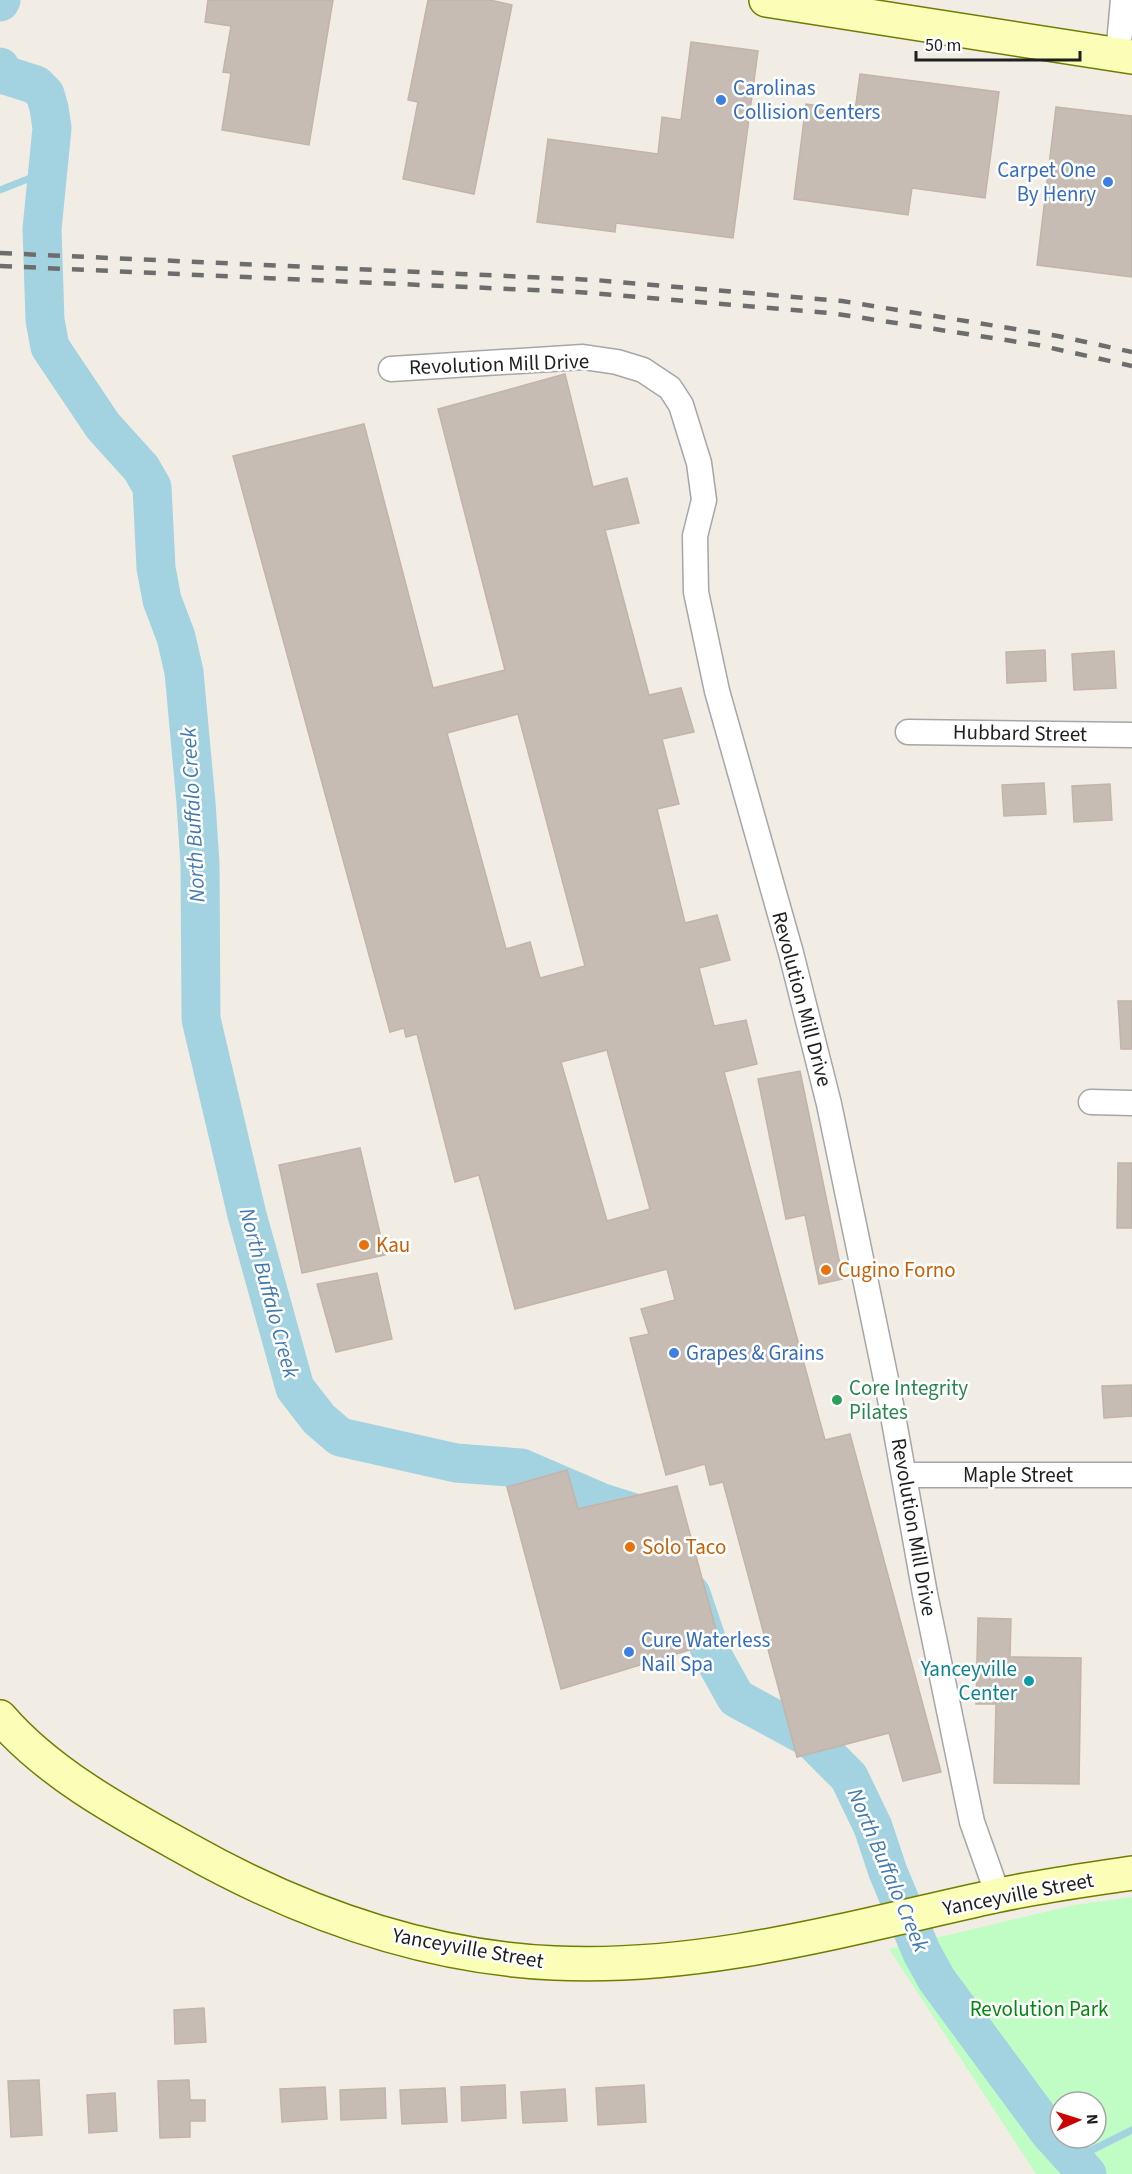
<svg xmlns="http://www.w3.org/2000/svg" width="1132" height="2174" font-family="'Source Sans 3',sans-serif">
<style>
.park{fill:#c0fdc4;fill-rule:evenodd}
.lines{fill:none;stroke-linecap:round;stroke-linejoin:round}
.stream{stroke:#a3d3e1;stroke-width:7}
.river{stroke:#a3d3e1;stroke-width:39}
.building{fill:#c6bcb4;stroke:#c4b3a6;stroke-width:1.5;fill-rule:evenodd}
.minor-casing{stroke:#a6a6a6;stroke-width:27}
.secondary-casing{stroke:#707d00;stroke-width:36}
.minor{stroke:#fff;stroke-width:24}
.secondary{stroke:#fafeb6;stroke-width:33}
.rail{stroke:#6d6d6d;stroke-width:4.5;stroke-dasharray:12 12;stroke-linecap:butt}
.shop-dot{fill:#3f7fe0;stroke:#fff;stroke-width:2}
.food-dot{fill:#e8710a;stroke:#fff;stroke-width:2}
.leisure-dot{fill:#2e9e5b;stroke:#fff;stroke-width:2}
.culture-dot{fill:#0f9aa8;stroke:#fff;stroke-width:2}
.labels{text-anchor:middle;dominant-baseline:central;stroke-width:5;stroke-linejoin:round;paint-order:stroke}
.shop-label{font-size:21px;fill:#366cbe;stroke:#fff;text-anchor:start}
.street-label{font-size:21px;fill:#1f1f1f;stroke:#fff}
.food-label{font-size:21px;fill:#c56008;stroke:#fff;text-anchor:start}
.leisure-label{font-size:21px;fill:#27864d;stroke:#fff;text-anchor:start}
.culture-label{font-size:21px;fill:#0d838f;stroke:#fff;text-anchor:end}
.park-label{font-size:21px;fill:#04870e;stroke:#fff}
.water-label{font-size:22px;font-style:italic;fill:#4279ae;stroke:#fff}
</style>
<rect width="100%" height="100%" fill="#f1ede5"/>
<path class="park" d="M1132 1897V2174H1036L889 1949 1074 1905ZM1060 2102H1096V2138H1060Z"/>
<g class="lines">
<g class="stream">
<path d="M0 190 48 171"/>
<path d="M1074 2159 1132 2130"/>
</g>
<g class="river">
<path d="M0 2 1 0"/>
<path d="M0 67 5 75 36 85 45 94 49 108 52 128 42 229 45 320 50 347 103 426 141 468 152 487 156 568 162 600 176 637 184 672 196 803 200 864 201 1019 247 1215 295 1388 319 1419 340 1437 456 1463 521 1468 600 1502 654 1519"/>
<path d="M691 1594 711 1653 736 1698 810 1738 849 1777 873 1827 888 1872 922 1953 937 1980 1049 2132 1087 2174"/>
</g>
</g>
<g class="building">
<path d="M208 0H333L309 145 222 130 231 73 223 72 231 26 205 22Z"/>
<path d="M428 0H490L512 5 474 194 403 179 418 102 408 100Z"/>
<path d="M691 42 758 51 733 238 616 223 615 232 537 222 548 139 658 154 662 117 681 120Z"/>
<path d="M860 74 999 92 985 198 912 188 908 215 794 199 806 104 855 111Z"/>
<path d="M1056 107 1132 116V277L1037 265Z"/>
<path d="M565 374 593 487 627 478 639 523 605 530 649 695 681 688 694 732 662 739 679 804 657 809 685 923 717 915 730 960 699 968 714 1026 746 1020 757 1064 724 1072 825 1440 850 1434 941 1772 903 1781 889 1733 797 1757 723 1482 710 1485 705 1464 666 1475 630 1338 649 1334 641 1309 675 1300 667 1269 515 1309 479 1175 455 1182 417 1034 406 1037 404 1028 390 1032 233 456 364 424 433 688 505 670 438 409ZM518 714 585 966 540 978 530 942 506 949 447 733ZM607 1050 650 1209 607 1221 561 1062Z"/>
<path d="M1045 650 1046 681 1007 683 1006 652Z"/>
<path d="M1114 651 1116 688 1074 690 1072 654Z"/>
<path d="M1044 783 1046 814 1004 816 1002 785Z"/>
<path d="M1110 784 1112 820 1074 822 1072 786Z"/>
<path d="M1118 1001H1132V1049H1121Z"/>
<path d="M800 1071 843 1279 819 1284 805 1215 786 1219 758 1079Z"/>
<path d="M360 1148 385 1255 302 1273 279 1165Z"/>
<path d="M1118 1163H1132V1228H1117Z"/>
<path d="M377 1273 392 1339 336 1352 317 1284Z"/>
<path d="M1132 1385V1416L1104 1418 1102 1386Z"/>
<path d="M567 1470 578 1509 677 1486 719 1641 561 1689 507 1487Z"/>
<path d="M978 1618 1011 1619 1010 1657 1081 1658 1079 1784 994 1783 996 1704H976Z"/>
<path d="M204 2008 206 2042 175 2044 174 2010Z"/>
<path d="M39 2080 42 2135 11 2137 8 2081Z"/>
<path d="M189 2080 190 2100H205V2121H190V2137L160 2138 158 2081Z"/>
<path d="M505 2085 506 2118 462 2121 461 2087Z"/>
<path d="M644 2085 646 2122 598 2125 596 2088Z"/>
<path d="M325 2087 327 2119 282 2122 280 2089Z"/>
<path d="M385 2088 386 2118 341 2120 340 2090Z"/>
<path d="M445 2088 447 2122 402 2124 400 2090Z"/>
<path d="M565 2089 567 2121 523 2123 521 2092Z"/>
<path d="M115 2093 117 2131 89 2133 87 2095Z"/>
</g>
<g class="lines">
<g class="minor-casing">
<g id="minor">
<path d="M1118 55 1123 0"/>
<path d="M391 369 583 357 617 362 643 370 670 388 681 405 699 463 704 500 695 536 696 592 717 691 791 953 829 1104 890 1399 925 1594 972 1822 998 1895"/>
<path d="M908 732 1132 735"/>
<path d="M1091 1102 1132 1103"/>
<path d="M904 1475H1132"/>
</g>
</g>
<g class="secondary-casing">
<g id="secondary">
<path d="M766 0 1132 57"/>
<path d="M0 1717C49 1774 122 1813 187 1849 299 1912 424 1957 554 1963 705 1970 849 1928 995 1896 1040 1886 1086 1880 1132 1873"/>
</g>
</g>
<use href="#minor" class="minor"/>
<use href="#secondary" class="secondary"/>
<g class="rail">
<path d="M0 253 595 280 842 301 1058 336 1132 352"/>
<path d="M0 266 577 292 831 313 1038 345 1132 366"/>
</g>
</g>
<g class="shop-dot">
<circle cx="721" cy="100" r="6"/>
<circle cx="1108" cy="182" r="6"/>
<circle cx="674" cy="1353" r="6"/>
<circle cx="629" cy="1652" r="6"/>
</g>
<g class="food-dot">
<circle cx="364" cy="1245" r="6"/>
<circle cx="826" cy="1270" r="6"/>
<circle cx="630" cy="1547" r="6"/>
</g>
<circle class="leisure-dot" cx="837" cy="1400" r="6"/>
<circle class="culture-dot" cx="1029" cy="1681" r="6"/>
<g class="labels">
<g class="shop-label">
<text x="733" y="88">Carolinas<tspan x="733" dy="24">Collision Centers</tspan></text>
<text x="1096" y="170" text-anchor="end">Carpet One<tspan x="1096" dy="24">By Henry</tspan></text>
<text x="686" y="1353">Grapes &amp; Grains</text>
<text x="641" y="1640">Cure Waterless<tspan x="641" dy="24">Nail Spa</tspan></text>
</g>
<g class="street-label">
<text transform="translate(499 364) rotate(-2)">Revolution Mill Drive</text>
<text transform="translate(1020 733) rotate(1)">Hubbard Street</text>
<text transform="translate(802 999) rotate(75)">Revolution Mill Drive</text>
<text x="1018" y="1475">Maple Street</text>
<text transform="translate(914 1527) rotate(80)">Revolution Mill Drive</text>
<text transform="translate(1018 1894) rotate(-11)">Yanceyville Street</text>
<text transform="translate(468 1948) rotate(10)">Yanceyville Street</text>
</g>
<g class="food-label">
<text x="376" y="1245">Kau</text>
<text x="838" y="1270">Cugino Forno</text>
<text x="642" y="1547">Solo Taco</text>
</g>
<g class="leisure-label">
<text x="849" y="1388">Core Integrity<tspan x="849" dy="24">Pilates</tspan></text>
</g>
<g class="culture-label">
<text x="1017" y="1669">Yanceyville<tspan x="1017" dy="24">Center</tspan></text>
</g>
<g class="park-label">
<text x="1039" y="2009">Revolution Park</text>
</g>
<g class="water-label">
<text transform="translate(193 815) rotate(-93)">North Buffalo Creek</text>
<text transform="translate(269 1293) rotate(75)">North Buffalo Creek</text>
<text transform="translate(888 1870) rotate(67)">North Buffalo Creek</text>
</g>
</g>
<g transform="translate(1078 2120) rotate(87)"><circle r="28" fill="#ffffff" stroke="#a5a5a5" stroke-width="1.5"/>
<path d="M0-4.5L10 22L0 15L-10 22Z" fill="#cf0002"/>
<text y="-9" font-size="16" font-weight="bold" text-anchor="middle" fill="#1f1f1f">N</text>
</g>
<path d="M916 51v9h164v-9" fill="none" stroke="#1f1f1f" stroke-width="3"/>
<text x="925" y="51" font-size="18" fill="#1f1f1f" stroke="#ffffff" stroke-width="4.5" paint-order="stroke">50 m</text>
</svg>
